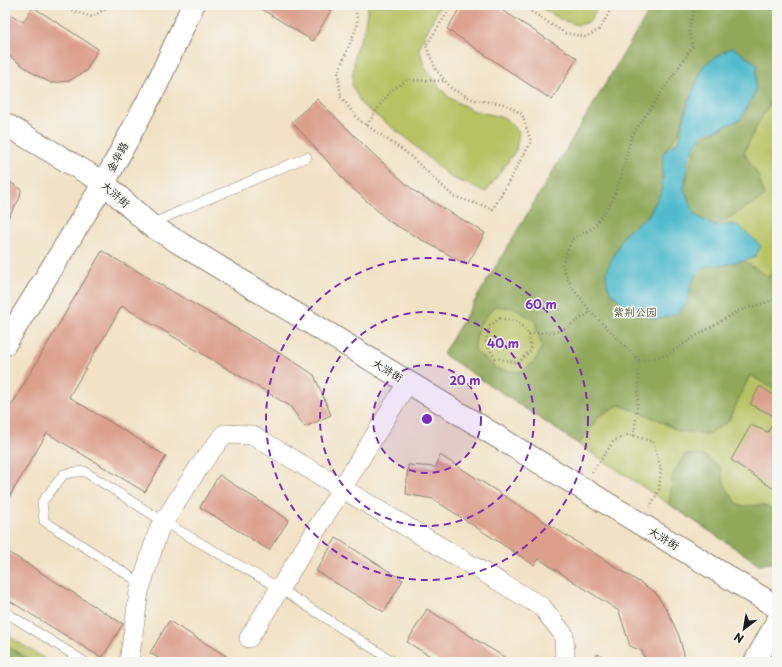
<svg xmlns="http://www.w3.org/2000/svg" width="782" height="667" font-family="'Playpen Sans','LXGW WenKai TC',sans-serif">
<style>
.green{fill:#b7c264;stroke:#6a6f40}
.forest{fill:#91a85a;stroke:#56623b;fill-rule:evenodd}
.water{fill:#51bbcd;stroke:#366c74}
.building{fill:#dc9f8c}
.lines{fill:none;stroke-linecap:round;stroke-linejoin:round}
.service-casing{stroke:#867f70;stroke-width:10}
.minor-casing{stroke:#867f70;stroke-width:20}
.tertiary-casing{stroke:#867f70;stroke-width:24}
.secondary-casing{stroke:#867f70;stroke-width:24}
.path{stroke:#867f70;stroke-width:2.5;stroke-dasharray:1 3;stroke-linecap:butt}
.service{stroke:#fff;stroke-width:9}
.minor{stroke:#fff;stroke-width:19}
.tertiary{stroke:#fff;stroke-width:22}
.secondary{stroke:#fff;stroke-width:22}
.ring{fill:none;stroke:#7b2cbf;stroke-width:2;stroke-dasharray:7 5}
.labels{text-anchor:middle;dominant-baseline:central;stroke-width:3;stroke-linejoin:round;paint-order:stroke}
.street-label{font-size:11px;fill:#1c1c1c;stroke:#f6f6f2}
.park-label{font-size:11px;fill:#525635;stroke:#f6f6f2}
.centre{fill:#7b2cbf;stroke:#f6f6f2;stroke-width:2}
.ring-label{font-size:12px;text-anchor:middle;font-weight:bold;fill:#7b2cbf;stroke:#f6f6f2;stroke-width:3;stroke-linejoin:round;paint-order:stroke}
</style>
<rect width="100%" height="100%" fill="#f6f6f2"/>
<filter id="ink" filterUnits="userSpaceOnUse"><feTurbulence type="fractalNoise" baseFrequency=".025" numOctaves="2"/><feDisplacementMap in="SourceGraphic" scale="8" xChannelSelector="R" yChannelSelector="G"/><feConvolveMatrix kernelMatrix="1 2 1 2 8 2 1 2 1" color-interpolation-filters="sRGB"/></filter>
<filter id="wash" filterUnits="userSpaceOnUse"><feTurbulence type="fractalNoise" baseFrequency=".012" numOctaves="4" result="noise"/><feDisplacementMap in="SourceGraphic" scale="16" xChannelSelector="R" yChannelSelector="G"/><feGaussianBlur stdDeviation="0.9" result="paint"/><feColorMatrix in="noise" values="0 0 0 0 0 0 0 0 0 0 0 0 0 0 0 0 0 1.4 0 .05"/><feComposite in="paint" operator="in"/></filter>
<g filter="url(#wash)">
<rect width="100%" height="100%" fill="#f1e2c5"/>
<g class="green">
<path d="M368 5H440L419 48 425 68 448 97 472 110 505 118 519 132 516 150 486 192 450 177 405 137 362 105 352 86 355 51 364 31Z"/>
<path d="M537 5H599L589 22 578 25 562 20Z"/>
<path d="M653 5H777V562L776 563 759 564 443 354Z"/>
<path d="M5 634 50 662H5Z"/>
</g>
<g class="forest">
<path d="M653 5H777V94H776L758 123 744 153 759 177 764 197 714 226 695 215 684 189 692 158 703 137 741 119 704 65 688 103 678 135 663 153 662 191 648 216 704 251 735 255 769 277 777 263V391L750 375 728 422 707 434 678 431 657 419 619 405 599 416 579 444 443 354ZM495 306 515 308 535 321 542 347 534 362 520 372 497 369 474 350 479 325Z"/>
<path d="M685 454 705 456 720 467 725 486 739 506 762 505 777 510V562L759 564 669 504 673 474Z"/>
<path d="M5 645 33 662H5Z"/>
</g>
<path class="water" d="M732 47 757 64 755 92 741 119 723 127 702 134 688 159 684 189 695 215 714 226 732 224 739 226 761 246 754 258 724 265 707 266 697 272 691 285 688 302 677 314 656 319 634 313 611 293 607 284 606 273 611 261 625 233 648 216 662 191 663 153 679 140 688 103 704 65Z"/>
<g id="blocks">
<g class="building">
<path d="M255 5H334L313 41Z"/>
<path d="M462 5H494L577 58 552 100 447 29Z"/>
<path d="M33 7 98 49 86 71 69 81 51 83 36 75 5 53V11L23 22Z"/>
<path d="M317 99 371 152 414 191 485 233 467 265 390 222 349 185 292 122Z"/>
<path d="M5 179 21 189 20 198 5 223Z"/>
<path d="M102 251 293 361 314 375 331 415 305 427 290 406 122 306 69 397 166 456 145 492 47 433 5 504V416Z"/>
<path d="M760 386 777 397V491L731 460 751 425 768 432 776 417 750 404Z"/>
<path d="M440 455 655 592 668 612 679 636 684 654 683 662H646L642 651 630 646 619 611 539 559 534 565 433 499 406 494 408 465 436 467Z"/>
<path d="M219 475 289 520 269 550 200 507Z"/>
<path d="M336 538 403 580 384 612 316 571Z"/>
<path d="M5 550 123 624 102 658 5 598Z"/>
<path d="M427 609 512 662H440L407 642Z"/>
<path d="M169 621 236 662H165L150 653Z"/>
<path d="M598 654 611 662H593Z"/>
</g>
</g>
</g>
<g filter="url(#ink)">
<use href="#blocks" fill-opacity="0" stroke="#867f70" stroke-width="1"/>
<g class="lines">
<g class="service-casing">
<g id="service">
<path d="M152 224 182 210 307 157"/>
<path d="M142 584 44 521 42 502 64 474 84 471 164 522 279 588 394 662"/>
<path d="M5 612 85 662"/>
</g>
</g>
<g class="minor-casing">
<g id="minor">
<path d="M249 638 408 382"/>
<path d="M129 662 139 592 159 529 199 467 224 434 252 435 542 607 564 635 565 662"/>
</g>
</g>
<g class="tertiary-casing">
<g id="tertiary">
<path d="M5 124 104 183 150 225 777 607"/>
<path d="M5 344 104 183 157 84 193 5"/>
</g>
</g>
<g class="secondary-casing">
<path id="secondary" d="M755 662 777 622"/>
</g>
<g class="path">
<path d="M61 5 67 9 92 17 111 5"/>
<path d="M355 5 358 24 338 73 341 97 359 120 407 153 453 196 493 209 531 142 522 114 505 104 474 100 452 89 436 70 426 46 452 5"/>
<path d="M521 5 565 33 586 37 600 29 613 5"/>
<path d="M773 5 777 9"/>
<path d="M367 125 380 105 392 90 408 80 445 81"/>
<path d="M500 318 518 322 529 334 531 350 518 363 495 358 485 342 490 326Z"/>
<path d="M529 334 561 331 591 312"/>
<path d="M639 360 667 355 696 336 738 311 777 299"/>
<path d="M634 436 638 399 639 360 591 312 571 286 562 265 572 239 593 228 612 201 622 174 631 137 693 46 689 30 695 5"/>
<path d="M592 472 614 441 629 434 653 442 661 468 659 490 650 507"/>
<path d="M5 653 21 662"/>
</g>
<use href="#service" class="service"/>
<use href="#minor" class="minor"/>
<use href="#tertiary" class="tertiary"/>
<use href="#secondary" class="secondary"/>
</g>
</g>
<circle cx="427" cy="419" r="54" fill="#7b2cbf" fill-opacity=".12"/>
<g class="ring">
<circle cx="427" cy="419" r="54"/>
<circle cx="427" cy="419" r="107"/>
<circle cx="427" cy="419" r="161"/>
</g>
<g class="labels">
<g class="street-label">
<text transform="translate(117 157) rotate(-61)">金华路</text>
<text transform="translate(116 194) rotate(41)">大浒街</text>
<text transform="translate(388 370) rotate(31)">大浒街</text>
<text transform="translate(664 538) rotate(31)">大浒街</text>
</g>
<g class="park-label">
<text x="635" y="311">紫荆公园</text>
</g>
</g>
<circle cx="427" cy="419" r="6" class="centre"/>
<g class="ring-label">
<text x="541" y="309">60 m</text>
<text x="503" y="348">40 m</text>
<text x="465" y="385">20 m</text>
</g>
<rect width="782" height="667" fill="none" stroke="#f6f6f2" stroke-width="20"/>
<g transform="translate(744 629) rotate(211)" stroke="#f6f6f2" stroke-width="3" paint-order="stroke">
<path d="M0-3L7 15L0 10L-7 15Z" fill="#1c1c1c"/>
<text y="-6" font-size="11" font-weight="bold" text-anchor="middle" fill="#1c1c1c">N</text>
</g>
</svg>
